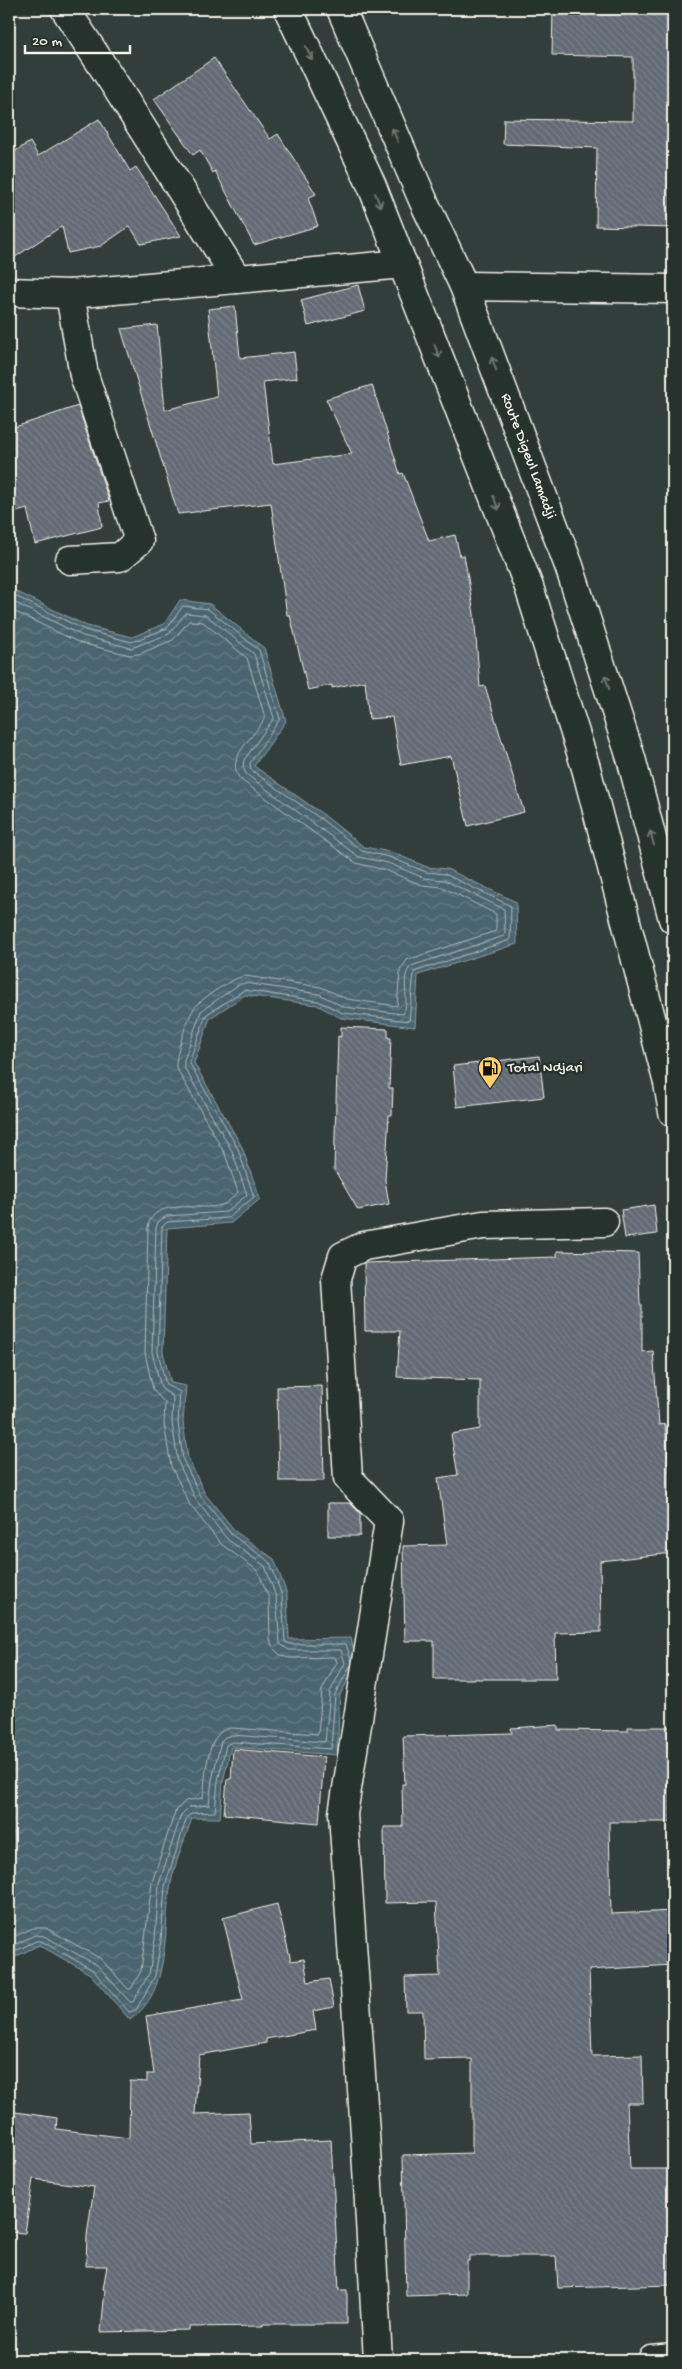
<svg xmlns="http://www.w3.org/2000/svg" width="682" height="2369" font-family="'Gochi Hand',sans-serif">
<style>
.water{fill:url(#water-waves);stroke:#8e9d9f}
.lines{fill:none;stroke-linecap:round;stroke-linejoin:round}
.shore{stroke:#b0b9b8;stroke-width:1}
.building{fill:url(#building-back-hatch);stroke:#f4f1e8}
.minor-casing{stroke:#f4f1e8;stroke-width:31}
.major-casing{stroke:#f4f1e8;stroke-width:31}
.minor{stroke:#26332d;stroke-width:28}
.major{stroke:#26332d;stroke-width:28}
.oneway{stroke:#6e766e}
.labels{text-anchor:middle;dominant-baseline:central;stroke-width:5;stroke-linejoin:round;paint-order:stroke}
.street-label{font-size:15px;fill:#f4f1e8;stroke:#26332d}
.poi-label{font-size:15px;fill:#f4f1e8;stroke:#26332d;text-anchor:start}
</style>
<defs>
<pattern id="water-waves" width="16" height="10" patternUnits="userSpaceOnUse" patternTransform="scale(1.25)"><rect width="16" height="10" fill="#4a656f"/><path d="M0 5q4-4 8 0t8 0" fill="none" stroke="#657c84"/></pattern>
<pattern id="building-back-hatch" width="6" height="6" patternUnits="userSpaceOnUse" patternTransform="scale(1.25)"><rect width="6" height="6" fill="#626a74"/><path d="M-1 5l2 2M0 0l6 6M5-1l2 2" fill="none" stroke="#798088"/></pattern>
</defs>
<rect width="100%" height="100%" fill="#323e3b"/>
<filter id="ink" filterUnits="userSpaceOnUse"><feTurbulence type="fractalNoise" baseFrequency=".02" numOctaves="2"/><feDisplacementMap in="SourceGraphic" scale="10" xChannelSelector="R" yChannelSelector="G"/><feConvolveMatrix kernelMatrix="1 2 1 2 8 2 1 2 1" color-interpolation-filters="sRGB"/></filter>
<g filter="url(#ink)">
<path class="water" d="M9 588 87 626 132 637 164 624 180 600 210 604 264 648 286 721 254 766 324 815 364 847 391 852 427 867 447 869 516 902 517 944 418 975 415 1027 341 1018 317 1005 245 995 210 1018 194 1063 242 1147 260 1199 231 1223 167 1228 163 1352 171 1383 186 1386 183 1422 188 1458 205 1494 236 1532 274 1559 287 1594 289 1639 351 1638 357 1664 340 1695 337 1755 231 1747 223 1782 220 1818H192C185 1840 174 1864 170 1888 163 1931 171 1992 130 2020L90 1974 39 1945 9 1960Z"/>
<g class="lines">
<g class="shore">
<path d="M9 593 85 630 132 642 167 628 183 606 208 609 259 650 280 719 250 763 251 770 321 819 362 851 389 857 426 872 445 874 511 906 510 940 414 972 409 1021 343 1013 318 1001 244 990 206 1015 189 1062 238 1149 254 1197 228 1218 167 1222 162 1227 158 1352 166 1385 180 1392 178 1423 183 1460 201 1497 232 1535 270 1562 282 1596 285 1642 290 1644H346L352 1662"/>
<path d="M9 600 83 636 131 648 169 634 186 613 206 615 254 654 274 718 244 760 243 767 246 774 359 857 388 863 424 878 444 880 504 909 505 934 504 936 411 966C399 978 411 1000 403 1014L344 1007 319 994 245 983 238 985 201 1011 184 1060V1067L232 1151 247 1195 226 1212 167 1216 158 1222 156 1228 152 1352 161 1388 173 1397 172 1423 178 1462 196 1500 227 1539 265 1566 276 1597 280 1644 289 1650H341L345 1663 330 1692 325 1742 232 1735 225 1737 221 1741 212 1780 209 1805 189 1807 181 1815 159 1884 155 1939 149 1974 133 2002H130L97 1965 44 1936 35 1935 9 1947"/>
<path d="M9 609 80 643 130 655 139 654 173 640 189 621 203 622 247 658 265 717C257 736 222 758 241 780L356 863 385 870 422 885 442 887 496 914V931L407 960 400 971 397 1006 347 999 321 987 245 976C234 977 202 998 195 1007 188 1016 175 1055 176 1067L225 1154 238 1192C234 1196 228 1203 222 1205 201 1212 153 1196 148 1227L145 1353 153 1390 165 1403 164 1424 171 1466 190 1505 221 1544 258 1571 269 1598 270 1639 273 1648 279 1654 288 1658 335 1657 337 1662 322 1690 318 1734 230 1728C205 1732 206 1777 203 1798L185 1801 175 1812 152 1882 141 1971 131 1989H128L101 1959 46 1928H33L9 1939"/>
<path d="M9 1954 36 1941H41L93 1970 129 2012 136 2010 155 1976 161 1940 165 1886 187 1817 192 1813 215 1812 218 1781 226 1745 232 1742 331 1749 335 1694 351 1665"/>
</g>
</g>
<g class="building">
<path d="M553 9H673V228L596 226 597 148 503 144 504 119 633 121V57L552 55Z"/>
<path d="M214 58 270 139 278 134 316 194 308 198 318 226 254 245 215 171 213 173 200 150 193 155 154 99Z"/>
<path d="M99 119 130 171 136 167 181 236 141 244 130 226 101 246 68 253 62 226 9 261V155L30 142 38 156Z"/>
<path d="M358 285 365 311 308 326 301 300Z"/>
<path d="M235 306 240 358 294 352 297 378 263 382 273 464 352 454 326 399 372 385 400 474 403 473 429 541 455 535 460 556 464 555 474 614 480 687 485 686 524 812 468 826 451 756 401 765 392 717 369 719 365 681 332 688V685L308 690 290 615H287L271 503 178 514 121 329 157 325 165 410 217 397 208 309Z"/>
<path d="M78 406 109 501 99 503 102 527 35 544 27 509 9 514V429Z"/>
<path d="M341 1027 388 1029V1038H391L389 1088H393L392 1115H389L385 1180 389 1204 358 1210 334 1169 338 1036 341 1037Z"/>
<path d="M539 1056 544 1097 457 1107 453 1066Z"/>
<path d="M654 1205 657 1234 625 1238 621 1210Z"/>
<path d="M557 1251 638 1253 640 1305H642V1352L653 1351 659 1425 665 1424 673 1501V1553L600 1561 601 1632 555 1633 556 1679H434V1641H405L403 1546 447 1545 438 1478 458 1475 451 1434 480 1429V1380L397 1377 400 1331H365L364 1263 557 1257Z"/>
<path d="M322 1386 324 1481H279L277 1387Z"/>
<path d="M328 1503H350L360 1513V1536H328Z"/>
<path d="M558 1725V1730L628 1731V1727H673V1822H609L611 1914 673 1911V1965L589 1970 592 2056 642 2055 643 2103H627L630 2169H672L673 2285 558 2288 556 2256H469V2261H467V2294L406 2296 403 2155 472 2153V2059L424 2060 423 2011H406L405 1977 440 1976 436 1902 385 1903 384 1827H403L402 1784H405L403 1736 512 1733 511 1728Z"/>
<path d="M233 1749 324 1757 319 1823 224 1814 227 1779H231Z"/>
<path d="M277 1904 291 1961 304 1959 308 1982 329 1979 334 2007 313 2011 316 2030 266 2039V2043L199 2055 195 2114 249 2112 251 2144 331 2140 339 2290H347V2324H263V2326L189 2327V2330L101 2332 105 2290 103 2289 107 2266H86L87 2235 94 2187 33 2179 25 2233 9 2232V2111L57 2118 56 2129 129 2138 130 2081 147 2082V2074H154L146 2016 243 2000 223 1918Z"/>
</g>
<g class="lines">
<g class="minor-casing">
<g id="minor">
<path d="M65 9 115 85 237 279"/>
<path d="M464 286 673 289"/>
<path d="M9 292 70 294 403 264"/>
<path d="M70 294 84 375 139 541 120 557 70 560"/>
<path d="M378 2360 365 2133 343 1814 389 1521 348 1478 336 1279 343 1256 364 1246 483 1225 604 1222"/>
<path d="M652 2360 673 2358"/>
</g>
</g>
<g class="major-casing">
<g id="major">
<path d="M288 9 372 186 529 587 586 768 668 1083 673 1112"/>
<path id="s1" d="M341 9 423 200 464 286 569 566 631 758 673 919"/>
</g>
</g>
<use href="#minor" class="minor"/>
<use href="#major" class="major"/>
</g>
<defs><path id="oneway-shaft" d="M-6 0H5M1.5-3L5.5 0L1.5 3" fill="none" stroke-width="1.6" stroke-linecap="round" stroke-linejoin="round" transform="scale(1.25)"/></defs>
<g class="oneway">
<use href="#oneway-shaft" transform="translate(309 53) rotate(65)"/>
<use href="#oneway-shaft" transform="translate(395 135) rotate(-113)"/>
<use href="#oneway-shaft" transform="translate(378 200) rotate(68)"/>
<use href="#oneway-shaft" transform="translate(437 351) rotate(69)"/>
<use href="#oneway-shaft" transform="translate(494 364) rotate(-110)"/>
<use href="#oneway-shaft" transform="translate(496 503) rotate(69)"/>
<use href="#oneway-shaft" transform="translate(607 682) rotate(-108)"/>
<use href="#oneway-shaft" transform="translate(652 838) rotate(-105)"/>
</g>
</g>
<defs>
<g id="fuel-pin" transform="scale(1.25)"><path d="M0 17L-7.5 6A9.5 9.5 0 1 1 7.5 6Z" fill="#ffd166" stroke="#26332d"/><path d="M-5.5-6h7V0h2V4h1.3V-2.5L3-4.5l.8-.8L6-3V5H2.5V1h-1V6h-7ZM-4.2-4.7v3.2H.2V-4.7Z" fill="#111"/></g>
</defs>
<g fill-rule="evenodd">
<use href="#fuel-pin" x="490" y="1068"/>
</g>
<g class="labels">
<g class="street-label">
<text stroke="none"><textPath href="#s1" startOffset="485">Route Digeul Lamadji</textPath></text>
</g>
<g class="poi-label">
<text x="508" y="1068">Total Ndjari</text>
</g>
</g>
<rect width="682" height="2369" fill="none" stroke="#26332d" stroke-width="30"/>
<rect x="15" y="15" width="652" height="2339" fill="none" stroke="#f4f1e8" stroke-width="2" filter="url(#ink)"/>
<path d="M25 45v8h105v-8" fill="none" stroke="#f4f1e8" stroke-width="2.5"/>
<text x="32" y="45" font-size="15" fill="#f4f1e8" stroke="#26332d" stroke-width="4" paint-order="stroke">20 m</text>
</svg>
